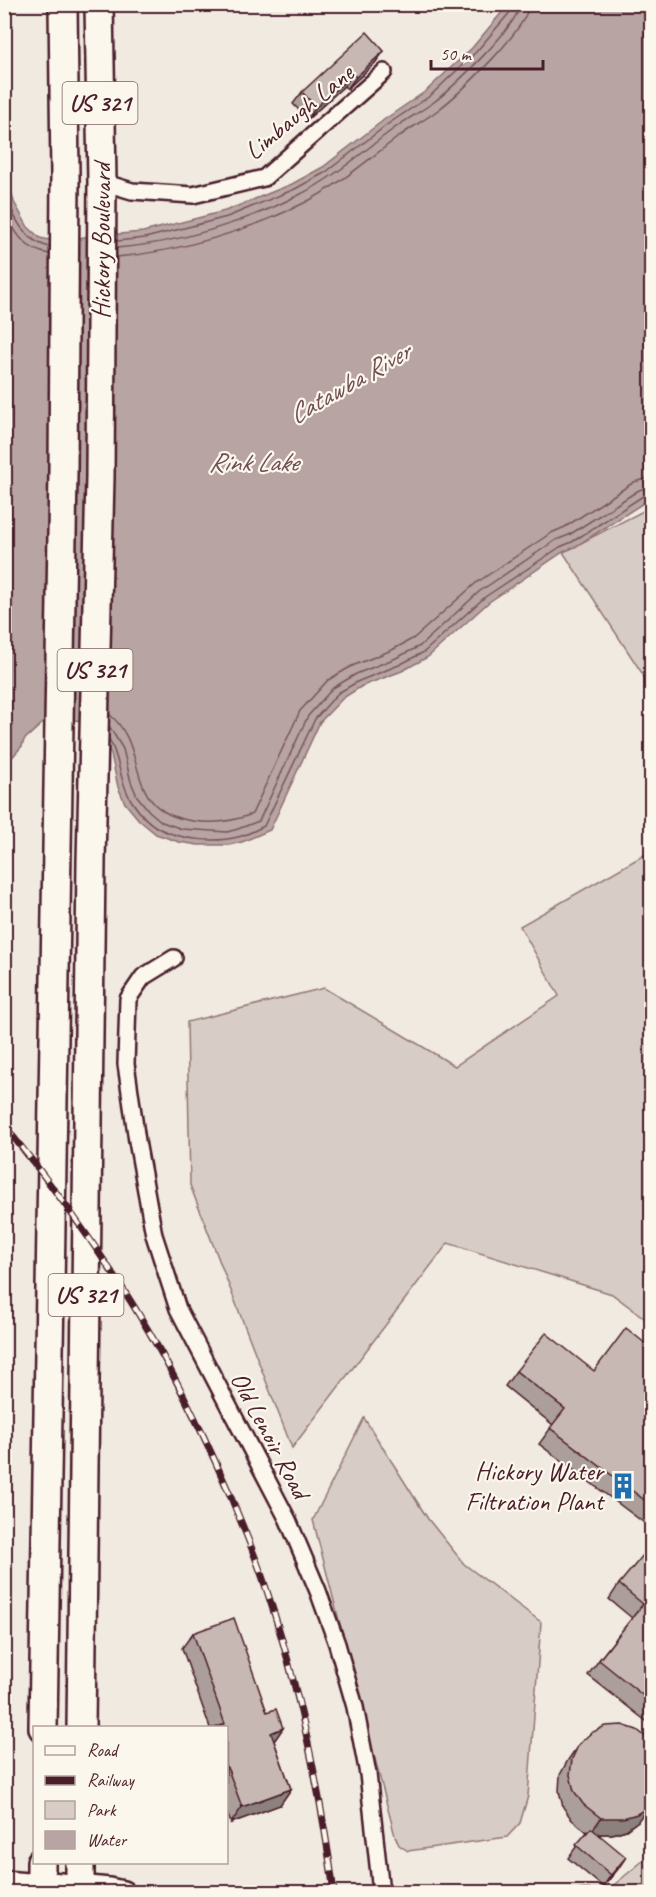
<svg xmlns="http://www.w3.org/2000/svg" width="656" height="1897" font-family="Caveat,sans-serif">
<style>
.green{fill:#d8ccc6;stroke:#917678;stroke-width:1.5}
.water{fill:#b8a4a2;stroke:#8c6f72;stroke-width:1.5}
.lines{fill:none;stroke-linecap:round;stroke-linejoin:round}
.shore{stroke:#76545b;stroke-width:1.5}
.street-casing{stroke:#4a1f2b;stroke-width:20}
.secondary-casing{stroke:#4a1f2b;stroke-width:26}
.highway-casing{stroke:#4a1f2b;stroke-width:32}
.street{stroke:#fbf7ec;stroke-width:15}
.secondary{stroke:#fbf7ec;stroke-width:21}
.highway{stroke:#fbf7ec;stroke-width:27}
.rail-casing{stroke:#4a1f2b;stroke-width:7}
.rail{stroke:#fbf7ec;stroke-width:4.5;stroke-dasharray:14;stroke-linecap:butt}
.wall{fill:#ac9e9a;stroke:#4a1f2b;stroke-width:1.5}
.shaded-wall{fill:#8c817d;stroke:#4a1f2b;stroke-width:1.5}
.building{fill:#c8b8b3;stroke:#4a1f2b;stroke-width:1.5}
.labels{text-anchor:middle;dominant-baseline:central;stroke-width:4.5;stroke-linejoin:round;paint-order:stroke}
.shield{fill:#fbf7ec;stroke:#7f6065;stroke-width:1.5}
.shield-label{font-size:24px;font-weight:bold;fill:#4a1f2b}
.street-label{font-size:26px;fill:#4a1f2b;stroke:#fbf7ec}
.poi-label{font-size:26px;fill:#4a1f2b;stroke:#fbf7ec;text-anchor:end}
.water-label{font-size:27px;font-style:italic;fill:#704e55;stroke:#fbf7ec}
</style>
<rect width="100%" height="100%" fill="#f0eae0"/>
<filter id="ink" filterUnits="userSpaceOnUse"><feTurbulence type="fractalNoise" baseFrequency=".0167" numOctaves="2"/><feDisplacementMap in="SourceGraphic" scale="12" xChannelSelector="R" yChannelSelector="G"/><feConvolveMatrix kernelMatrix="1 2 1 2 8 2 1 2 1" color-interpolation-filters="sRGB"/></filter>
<g filter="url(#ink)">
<g class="green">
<path d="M651 507V687L563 552Z"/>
<path d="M651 851V1323L612 1294 448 1243 292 1448 190 1185 187 1022 324 988 455 1066 559 996 520 926Z"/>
<path d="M364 1418 428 1519 464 1564 541 1622 528 1796 520 1823 507 1837 408 1851 399 1845 395 1836 313 1520Z"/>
<path d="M651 1854V1892H449L609 1889Z"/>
</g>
<path class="water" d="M508 5H651V498L575 547 563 552 489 602 428 657 402 671 362 686 343 698 320 722 270 830 242 842 229 845H198L179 842 156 834 139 820 125 803 118 787 111 754 99 734 82 721 57 718 44 722 24 740 22 746 8 762 5 770 4 164 14 202 28 227 40 238 59 242 84 237 143 232 225 211 292 184 323 167 385 119 426 91 472 48Z"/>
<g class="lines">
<g class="shore">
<path d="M4 188C11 212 22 241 50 247"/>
<path d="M4 212C17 234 23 249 49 254"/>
<path d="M117 241 145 238 227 217 295 189 326 172 388 124 430 96 476 52 511 11 512 4"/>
<path d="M117 248C178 243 244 223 299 195 334 178 361 153 392 130 405 120 420 112 434 102 452 88 519 25 520 4"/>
<path d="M116 257C178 252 248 231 304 203 338 186 366 161 397 138 410 128 425 120 438 110 459 94 528 29 529 4"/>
<path d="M109 714C151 748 121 811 193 821 214 824 232 822 252 814L300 711 328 680 352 666 392 650 414 638 476 583 551 533 565 527 634 482 652 477"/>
<path d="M109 726 123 749 131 782 137 796 149 811 162 822 182 829 227 832 238 829 259 821 308 716 333 688 356 674 396 658 420 646 480 591 556 540 569 535 639 490 652 486"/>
<path d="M109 739C120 758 119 781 131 800 138 811 149 824 160 829 182 840 215 843 238 837 247 835 256 830 264 826L315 719 338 693 359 681 399 665 424 652 485 597 560 547 572 542 643 496 652 493"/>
</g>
<g class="street-casing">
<g id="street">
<path d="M102 182 132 191 193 195 264 178 384 72"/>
<path d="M174 958 143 977 128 999 126 1064 137 1141 154 1235 178 1309 288 1520 318 1591 337 1644 355 1707 368 1774 381 1892"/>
<path d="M4 1879 41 1882"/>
</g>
</g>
<g class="secondary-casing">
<path id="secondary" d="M41 1882 109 1889 123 1892"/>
</g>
<g class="highway-casing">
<g id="highway">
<path d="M43 1728 63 472 65 176 63 4"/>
<path d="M81 1728 91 862 100 477 102 182 99 4"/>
<path d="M41 1892V1862"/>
<path d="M80 1892V1862"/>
</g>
</g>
<use href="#street" class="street"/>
<use href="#secondary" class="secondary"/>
<use href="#highway" class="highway"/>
<g class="rail-casing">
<path id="rail" d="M4 1125C46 1177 85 1230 121 1286 164 1352 199 1423 230 1495 242 1525 256 1556 266 1588 299 1687 320 1789 334 1892"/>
</g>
<use href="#rail" class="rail"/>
</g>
<g class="wall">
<path d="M384 51 375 63 347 89 344 86 308 119 293 104 302 92Z"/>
<path d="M651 1348V1528L539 1444 553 1425 505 1386 516 1371H594Z"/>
<path d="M651 1560V1725L588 1675 599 1660 632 1618 609 1599 619 1584Z"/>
<path d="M193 1633 283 1728 274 1741 291 1789 280 1805 231 1823 226 1811V1728H210L182 1648Z"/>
<path d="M579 1744 638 1821 626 1830 612 1834H599L618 1869 603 1887 568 1858 587 1832 572 1820 563 1807 559 1791 560 1775 568 1760Z"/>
</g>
<g class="shaded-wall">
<path d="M384 51 375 63 347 89 356 77Z"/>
<path d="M353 74 344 86 308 119 316 107Z"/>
<path d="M283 1728 272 1744 271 1733Z"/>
<path d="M291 1789 280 1805 231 1823 242 1807Z"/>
<path d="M651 1803 638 1821 626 1830 612 1834H590L601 1818Z"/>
<path d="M626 1857 618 1869 603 1887 611 1875Z"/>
</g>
<g class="building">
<path d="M367 32 384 51 356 77 353 74 316 107 302 92Z"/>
<path d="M626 1328 651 1348V1505L550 1428 565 1409 516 1371 546 1333 594 1371Z"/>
<path d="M644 1554 651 1560V1702L599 1660 643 1604 619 1584Z"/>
<path d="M234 1618 267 1712 276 1709 283 1728 271 1733 291 1789 242 1807 226 1764V1728H215L225 1724 193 1633Z"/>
<path d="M622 1725 637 1730 651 1741V1803L650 1806 637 1814 623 1818H601L583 1804 574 1791 570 1775 572 1759 579 1744 591 1733 605 1726Z"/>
<path d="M591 1828 626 1857 611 1875 576 1845Z"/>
</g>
</g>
<defs>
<g id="building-bare" transform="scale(2.07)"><path d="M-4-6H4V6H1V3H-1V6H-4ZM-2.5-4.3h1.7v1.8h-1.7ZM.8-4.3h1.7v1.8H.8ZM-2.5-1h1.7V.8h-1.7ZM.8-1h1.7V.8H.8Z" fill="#1f6fb2" stroke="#fbf7ec" stroke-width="2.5" paint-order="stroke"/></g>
</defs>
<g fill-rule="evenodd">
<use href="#building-bare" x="623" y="1486"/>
</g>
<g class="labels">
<g class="shield">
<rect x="62.5" y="82" width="75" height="42" rx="4.5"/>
<rect x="57.5" y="649" width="75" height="42" rx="4.5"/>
<rect x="48.5" y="1274" width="75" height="42" rx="4.5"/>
</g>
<g class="shield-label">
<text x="100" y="103">US 321</text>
<text x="95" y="670">US 321</text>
<text x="86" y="1295">US 321</text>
</g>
<g class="street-label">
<text transform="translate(299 112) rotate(-40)">Limbaugh Lane</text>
<text transform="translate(101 241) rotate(-90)">Hickory Boulevard</text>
<text transform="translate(270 1435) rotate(62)">Old Lenoir Road</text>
</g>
<g class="poi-label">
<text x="603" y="1471">Hickory Water<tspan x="603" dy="30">Filtration Plant</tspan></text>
</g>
<g class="water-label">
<text transform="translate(349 383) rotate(-30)">Catawba River</text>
<text x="253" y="462">Rink Lake</text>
</g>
</g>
<rect width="656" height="1897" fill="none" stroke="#fbf7ec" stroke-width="24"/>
<rect x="12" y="12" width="632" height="1873" fill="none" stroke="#4a1f2b" stroke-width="2" filter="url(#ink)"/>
<rect x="33" y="1726" width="195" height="138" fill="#fbf7ec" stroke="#b4a19f" stroke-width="1.5"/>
<rect x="45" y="1746" width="30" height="9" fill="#fbf7ec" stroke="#b4a19f" stroke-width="1.5"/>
<text x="87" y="1756" font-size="18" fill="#4a1f2b">Road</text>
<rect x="45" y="1776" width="30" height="9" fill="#4a1f2b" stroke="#b4a19f" stroke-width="1.5"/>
<text x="87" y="1786" font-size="18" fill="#4a1f2b">Railway</text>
<rect x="45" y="1801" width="30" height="18" fill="#d8ccc6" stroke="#b4a19f" stroke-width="1.5"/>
<text x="87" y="1816" font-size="18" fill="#4a1f2b">Park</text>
<rect x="45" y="1831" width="30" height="18" fill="#b8a4a2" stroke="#b4a19f" stroke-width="1.5"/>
<text x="87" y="1846" font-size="18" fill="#4a1f2b">Water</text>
<path d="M431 60v9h112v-9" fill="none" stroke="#4a1f2b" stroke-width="3"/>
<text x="440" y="60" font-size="18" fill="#4a1f2b" stroke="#fbf7ec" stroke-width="4.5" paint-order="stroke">50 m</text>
</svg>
